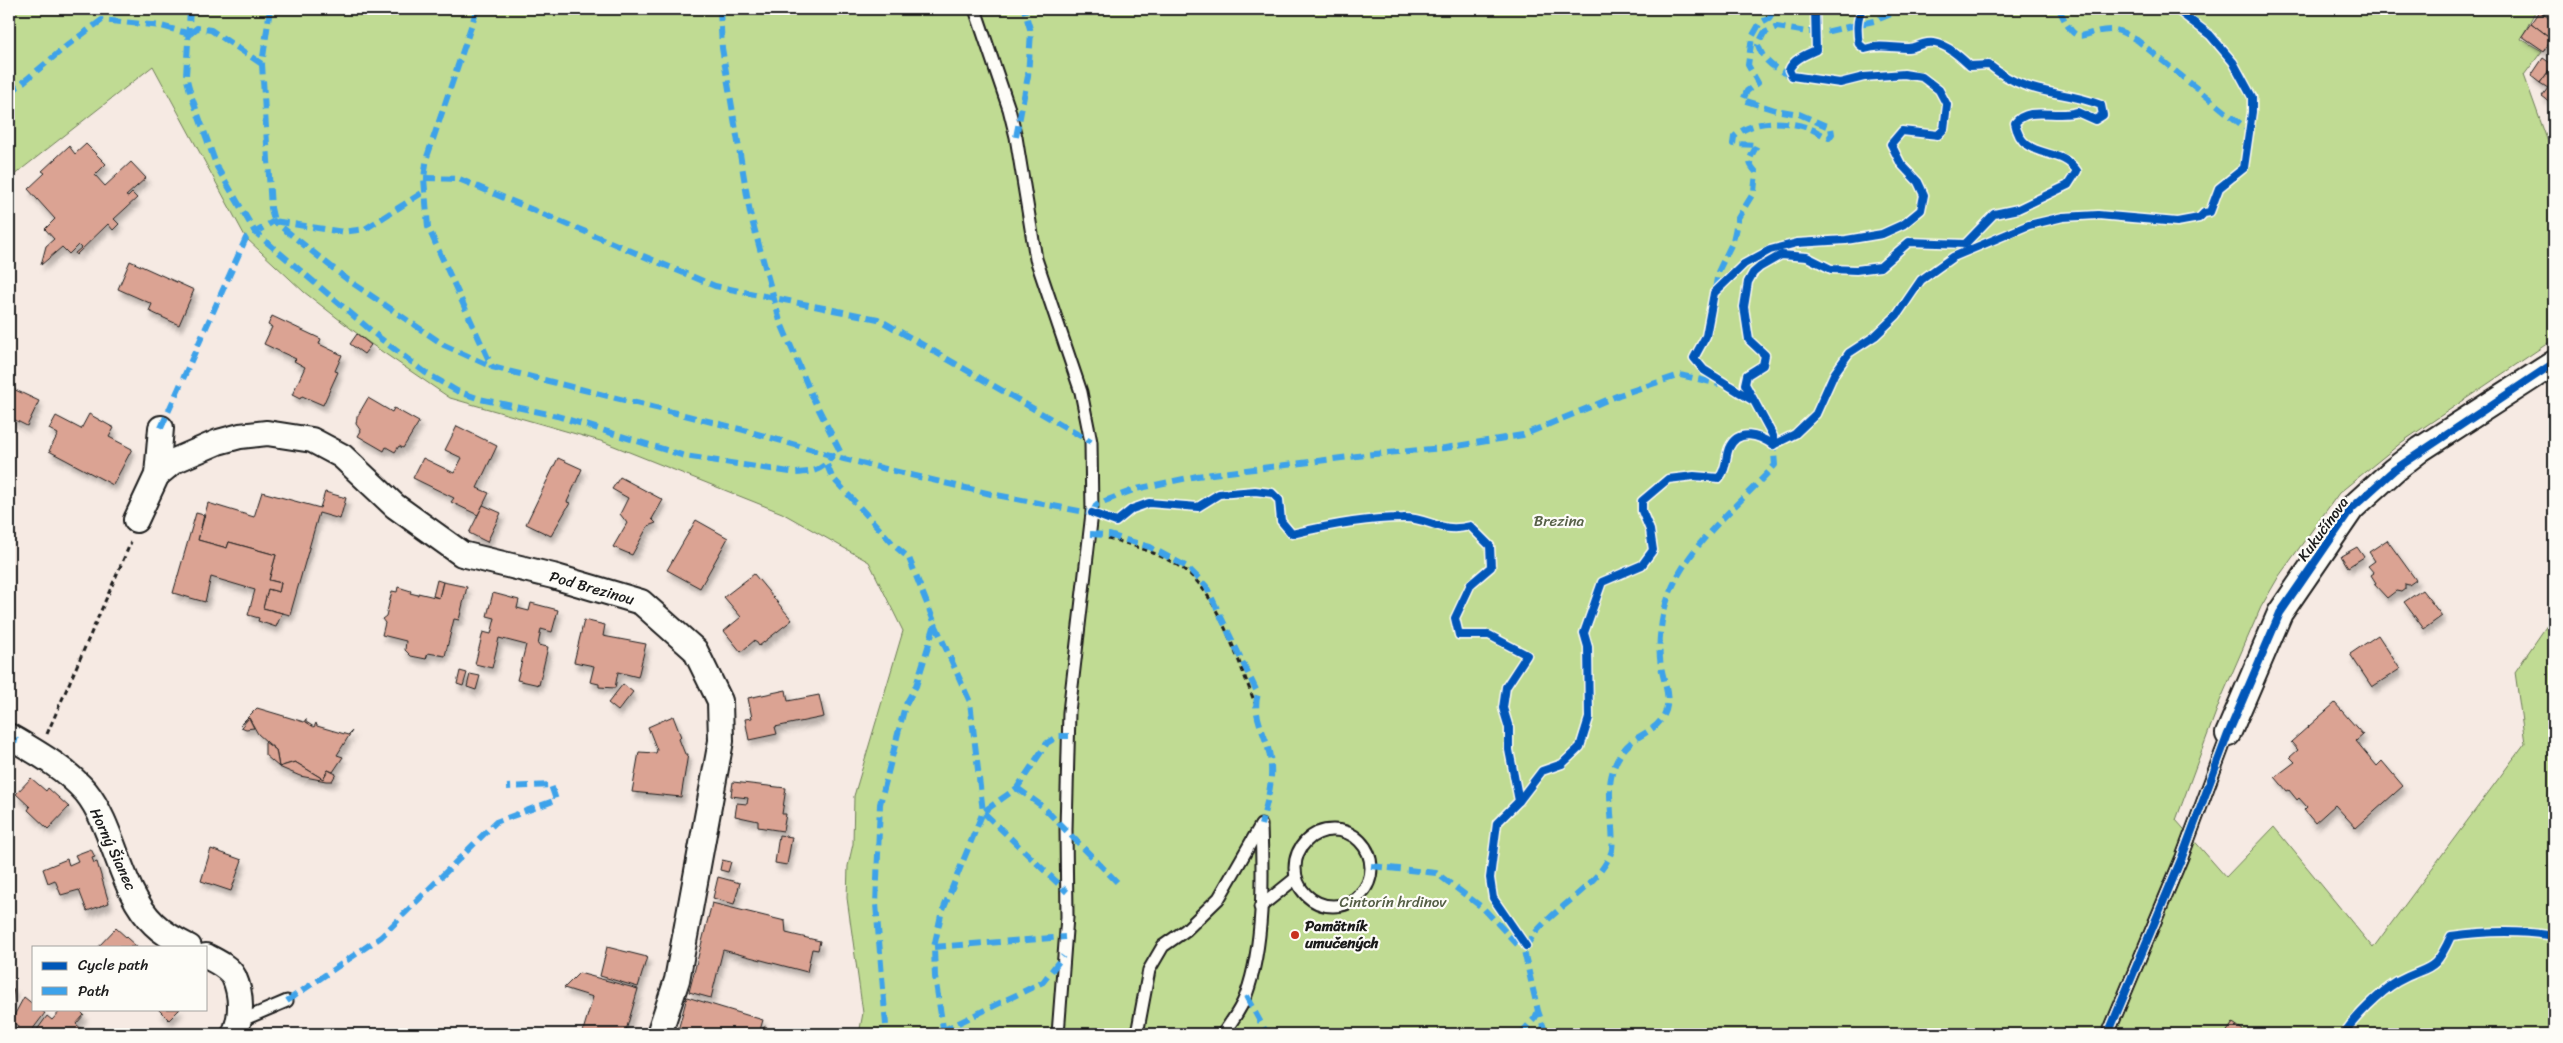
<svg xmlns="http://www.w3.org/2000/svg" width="2563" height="1043" font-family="Sriracha,sans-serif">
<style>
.green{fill:#c0db93;stroke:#6e7c58}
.building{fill:#dba393;stroke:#1c1c1c;filter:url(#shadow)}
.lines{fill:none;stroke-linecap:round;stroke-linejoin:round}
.service-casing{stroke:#1c1c1c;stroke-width:15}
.minor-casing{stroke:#1c1c1c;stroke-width:28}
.path{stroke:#1c1c1c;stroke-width:3;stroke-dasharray:5 4;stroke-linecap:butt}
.service{stroke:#fdfcf7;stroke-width:11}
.minor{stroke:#fdfcf7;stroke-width:24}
.quiet{stroke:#3da2ea;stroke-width:6;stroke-dasharray:12 6;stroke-linecap:butt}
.cycleway-casing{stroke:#fdfcf7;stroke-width:11}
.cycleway{stroke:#0057b8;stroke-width:8}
.poi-dot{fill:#c8321e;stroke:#fdfcf7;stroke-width:2}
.labels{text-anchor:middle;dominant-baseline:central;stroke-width:4.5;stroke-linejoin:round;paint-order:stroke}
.park-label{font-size:15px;fill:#555f46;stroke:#fdfcf7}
.street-label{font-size:15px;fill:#1c1c1c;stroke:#fdfcf7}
.poi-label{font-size:15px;font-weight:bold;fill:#1c1c1c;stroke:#fdfcf7;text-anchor:start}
</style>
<defs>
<filter id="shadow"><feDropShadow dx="3" dy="5.5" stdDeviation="2.5" flood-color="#0004"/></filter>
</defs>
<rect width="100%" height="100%" fill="#f6eae3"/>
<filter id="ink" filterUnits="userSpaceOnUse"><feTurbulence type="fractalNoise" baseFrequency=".02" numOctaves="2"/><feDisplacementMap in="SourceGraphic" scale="10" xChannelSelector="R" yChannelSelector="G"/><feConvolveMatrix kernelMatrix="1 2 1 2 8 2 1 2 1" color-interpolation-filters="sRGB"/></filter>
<g filter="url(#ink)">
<path class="green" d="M9 9H2539L2536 10 2521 39 2542 51 2524 75 2554 159V339L2402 442 2339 493 2279 576 2261 607 2220 701 2176 820 2226 877 2274 827 2373 948 2525 743 2515 672 2554 615V1034H859L863 1013 847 898 848 866 853 844 854 796 903 631 869 562 782 513 604 442 450 398 368 342 304 292 246 238 153 66 9 179Z"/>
<g class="building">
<path d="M2539 11 2554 22 2552 39 2531 23Z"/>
<path d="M2531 23 2552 39 2544 51 2522 36Z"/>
<path d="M2543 58 2553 65 2540 83 2531 76Z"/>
<path d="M2553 65 2554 80 2548 88 2540 83Z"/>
<path d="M2554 80V105L2542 96Z"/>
<path d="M86 144 106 164 95 175 105 186 131 162 146 178 126 196 128 197 132 193 137 198 114 219 119 224 113 230 108 224 76 255 75 253 81 248 78 245 69 254 62 247 41 265 46 246 54 239 45 229 55 219 28 189 45 173 42 171 69 146 75 154Z"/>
<path d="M130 261 194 290 179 325 149 311 152 304 118 289Z"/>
<path d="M272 316 321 339 319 344 342 355 335 371 338 372 323 405 302 396 300 399 292 395 305 367 294 361 296 359 264 344 272 327 268 325Z"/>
<path d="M357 334 371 345 364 354 350 344Z"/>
<path d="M9 387 39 401 27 426 9 417Z"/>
<path d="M368 398 392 412 394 408 419 422 403 448 399 446 395 452 386 447 384 451 358 436 361 431 356 424 357 417Z"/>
<path d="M89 414 114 428 109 437 132 449 113 485 49 451 58 434 49 429 56 416 81 429Z"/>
<path d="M457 426 497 446 477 488 489 493 478 515 451 502 454 498 413 478 423 458 454 473 462 458 445 450Z"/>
<path d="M558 458 582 469 567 502 570 503 551 536 526 524Z"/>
<path d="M620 477 663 500 652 519 656 523 648 526 632 555 613 547 627 523 620 514 628 498 612 489Z"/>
<path d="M262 492 320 508 325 492 346 498 340 519 319 513 290 615 263 608 268 589 279 592 281 583 269 580 276 555 229 542 227 548 198 540 208 503 254 517Z"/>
<path d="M483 505 501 513 487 542 469 533Z"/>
<path d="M196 513 204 515 198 540 227 548 229 542 276 555 269 580 281 583 279 592 268 589 263 608 282 613 276 627 258 621 259 618 248 615 255 590 211 577 205 602 173 593Z"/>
<path d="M696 520 728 538 700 588 667 570Z"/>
<path d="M2387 540 2416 580 2409 585 2405 584V589L2401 592 2396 591 2387 598 2374 584 2376 583 2371 575 2374 573 2368 566 2375 561 2369 552Z"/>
<path d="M2357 547 2364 557 2348 567 2341 556Z"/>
<path d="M754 574 792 620 759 646 755 640 741 652 724 631 741 617 724 597Z"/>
<path d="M437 580 443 582 439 598 433 596Z"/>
<path d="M443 582 467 587 459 620 454 619 445 656 428 653 426 659 411 656 405 650 406 641 382 635 385 623 382 619 386 616 392 591 397 592 398 587 411 591 410 593 418 595V593L439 598Z"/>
<path d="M2422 590 2442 616 2424 629 2404 602Z"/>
<path d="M493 593 519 600 517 608 529 611 531 603 558 610 552 632 541 629 538 645 548 647 539 685 517 680 526 645 499 638 492 668 475 664 483 632 491 634 495 618 487 616Z"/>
<path d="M584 620 605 625 603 636 646 644 638 677 618 672 615 688 599 687V684L590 682 594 666 574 662Z"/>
<path d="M2378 635 2400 669 2372 687 2350 654Z"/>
<path d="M460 671 467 673 463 686 457 684Z"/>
<path d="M470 674 480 676 476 690 467 687Z"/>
<path d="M623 684 633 692 618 711 608 703Z"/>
<path d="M786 690 788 701 819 695 824 717 775 727 777 734 749 740 745 719 752 718 748 698Z"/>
<path d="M2335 703 2363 735 2356 741 2377 766 2382 761 2403 786 2356 828 2335 805 2315 823 2304 810 2307 807 2299 798 2297 800 2289 790 2287 791 2275 777 2295 762 2290 757 2298 750 2291 742Z"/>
<path d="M257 708 304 722 306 719V722L314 727 316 723 317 726 348 735 352 731 337 755 343 757 333 772 328 770 323 779 295 762 279 767 276 750 258 734 249 718 240 725Z"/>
<path d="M673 716 681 737 679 739 685 754H688L681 797 632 792 639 752 656 753 657 750 648 727Z"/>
<path d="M249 718 254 728 246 729 241 727Z"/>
<path d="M265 742 276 750 279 767 265 755Z"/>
<path d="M295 762 323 779 328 770 336 774 332 781H326L300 776 279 767Z"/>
<path d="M31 778 46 791 48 788 69 807 48 829 28 810 30 807 16 794Z"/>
<path d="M733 782 786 788 782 814H786L783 831 758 827V821L735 816 737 803 747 804 748 798 731 796Z"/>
<path d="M779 835 792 837 787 865 775 863Z"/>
<path d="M91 849 95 857 92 858 94 863 97 862 109 903 87 911 79 890 61 895 55 880 48 883 43 869 67 859 69 865 78 861 75 855Z"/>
<path d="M211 849 242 860 231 891 201 881Z"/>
<path d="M722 860 731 862 728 872 720 870Z"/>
<path d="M718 877 740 883 734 904 713 898Z"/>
<path d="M712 903 785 921 786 933 820 941 818 950 812 949 807 972 723 950 711 998 689 992Z"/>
<path d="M116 928 137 947H98Z"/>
<path d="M607 947 647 957 638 987 600 976Z"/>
<path d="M579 973 638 989 625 1034H582L593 997 564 988Z"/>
<path d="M9 988 14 989 9 1014Z"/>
<path d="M24 997 34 1005V1009H39L45 1013 29 1034H13L18 1026 11 1021Z"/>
<path d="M687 997 763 1020 760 1030 766 1026 769 1032 776 1034H677Z"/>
<path d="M62 1009H78L84 1015 76 1024 87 1034H34L47 1016 52 1020Z"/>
<path d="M158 1009H180L169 1020Z"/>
<path d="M2233 1023 2244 1031 2241 1034H2225Z"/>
</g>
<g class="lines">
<g class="service-casing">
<g id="service">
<path d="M975 9 1009 109 1016 137 1036 259 1081 392 1091 442 1092 513 1069 712 1066 829 1067 917 1058 1034"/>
<circle cx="1333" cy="868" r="38"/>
<path d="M1260 907 1296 878"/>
<path d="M240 1021 287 1001"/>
<path d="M1137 1034 1149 970 1163 946 1186 930 1219 898 1261 825"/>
<path d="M1223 1034C1231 1022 1242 1008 1246 995 1264 946 1263 878 1261 827"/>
<path d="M2108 1034 2182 857 2228 734"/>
</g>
</g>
<g class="minor-casing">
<g id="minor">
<path d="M157 475 174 461 218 442 240 436 267 433 312 440 342 456 395 506 462 554 553 576 641 602 695 650 720 701 721 741 677 980 659 1034"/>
<path d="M136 520 157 475 161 428"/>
<path d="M2228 734 2280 613 2352 508 2394 470 2421 449 2554 363"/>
<path d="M9 736C36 752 65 768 86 792 115 828 120 892 154 924 163 933 177 941 189 947"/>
<path d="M206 956C216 961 229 967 234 977 242 995 242 1018 234 1034"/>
</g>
</g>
<g class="path">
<path d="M1108 538C1135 546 1163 554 1186 571 1218 595 1240 666 1255 703"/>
<path d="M47 734 131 542"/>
</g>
<use href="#service" class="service"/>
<use href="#minor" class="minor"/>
<g class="quiet">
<path d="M190 9 186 76 191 95 217 167 237 201 255 232 381 339 426 373 457 391 480 399 557 416 685 456 796 473C812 472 823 471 832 456"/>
<path d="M270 9 262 64 271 208 274 221 343 232 365 229 425 191"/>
<path d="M477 9 427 157 424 178 428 227 492 367"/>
<path d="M720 9 722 48 750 213 780 321 813 398 844 459"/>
<path d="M2059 9C2080 54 2080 28 2115 30 2122 31 2131 37 2137 40L2248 130"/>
<path d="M190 34 197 28 211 30 262 64"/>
<path d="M1792 76C1775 69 1764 63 1758 45L1764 33 1777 27 1807 32H1825L1874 21 1903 9"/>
<path d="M9 94 69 44 102 20 161 26 190 34"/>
<path d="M1016 137 1028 76 1031 32 1024 9"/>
<path d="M424 178 459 179 715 286 878 319 1091 442"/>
<path d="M1715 290 1718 272 1733 241 1738 218 1754 192 1756 172C1745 160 1751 158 1757 145L1733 144 1734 137C1752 119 1786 120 1808 128 1815 130 1822 135 1829 138L1832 134 1831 128 1799 114 1775 110 1743 100 1747 91 1758 83 1748 65 1752 37 1760 23 1769 18 1775 9"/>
<path d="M161 428 246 238 274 221 348 280 444 345 492 367 744 430 844 459 991 494 1095 514"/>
<path d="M827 465 832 477 896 547 909 558 935 624 916 686 905 706 880 804 876 904 886 1025 882 1034"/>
<path d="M1092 513 1097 504 1136 489 1197 476 1374 454 1445 448 1523 435 1619 395 1680 375 1719 384"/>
<path d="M1090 534 1109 535 1150 547 1187 567 1206 586 1258 694C1251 715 1267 736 1270 757 1274 781 1267 802 1261 825"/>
<path d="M935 624 970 702 983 812 1067 892"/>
<path d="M9 739 18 741"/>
<path d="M1017 788 1042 806 1117 882"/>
<path d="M1371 866 1436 873 1483 908 1518 945"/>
<path d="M934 947 1065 937"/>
<path d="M1246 996 1267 1034"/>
<path d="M287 1001 381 937 496 822 556 800 551 785 507 787"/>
<path d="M942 1031 1043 982 1063 956"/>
<path d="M944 1034 935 977 934 947 941 915 983 812 1017 788 1047 743 1058 736H1069"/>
<path d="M1520 1034 1535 1018 1538 1011"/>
<path d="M1546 1034 1538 1011 1524 951C1542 911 1594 894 1611 853 1616 842 1607 796 1611 778 1614 762 1623 747 1637 738 1647 732 1657 727 1663 717 1673 699 1664 685 1661 666 1659 655 1659 640 1661 628 1669 557 1731 514 1775 465L1773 441"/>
</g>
<g class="cycleway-casing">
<g id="cycleway">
<path d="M1752 400 1704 370 1694 358 1706 336 1714 293 1744 264 1770 250 1797 243 1846 240 1882 234 1904 224 1921 210 1924 195 1918 182 1901 164 1891 144 1902 131 1938 135 1944 129 1947 105 1939 90 1922 77 1904 74 1864 77 1840 83 1792 76 1789 70C1793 59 1807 54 1816 50L1815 9"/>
<path d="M1773 445V436L1745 384 1747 375 1763 365 1765 355 1749 340 1744 307 1748 282 1753 273 1760 267 1781 255 1807 257 1831 269 1856 270 1880 267 1909 242 1965 244 1994 214 2018 209 2068 185 2077 171C2060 145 2022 162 2015 123 2029 105 2057 119 2077 112L2095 120 2103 115 2101 105C2058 88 2030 98 1989 65L1970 66C1959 56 1943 40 1927 43 1920 44 1914 48 1908 48 1893 48 1880 44 1865 49L1859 44C1857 32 1856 20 1862 9"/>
<path d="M1773 445 1795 434 1816 414 1834 374 1849 353 1875 336 1897 315 1921 280 1953 257 2029 225 2063 217 2098 215 2177 222 2199 218 2204 213 2210 212 2219 188 2244 168 2252 112V97L2233 62 2210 35 2176 9"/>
<path d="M1092 513 1116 522 1132 509 1149 503 1198 507 1219 494 1255 491 1272 493 1279 500 1281 521 1292 534C1329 525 1365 518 1403 518 1429 517 1439 534 1470 526L1490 546 1491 567 1471 584 1455 618 1459 635H1489L1527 655 1506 687 1503 708 1509 728V750L1519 801 1497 823 1490 878 1493 898 1526 946"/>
<path d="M1519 801 1542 771 1562 764 1580 747 1589 718 1588 647 1584 633 1602 582 1642 565 1653 550 1650 530 1642 511V501L1668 479 1694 476 1719 478C1727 469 1725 458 1729 448 1738 428 1759 435 1773 445"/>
<path d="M2108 1034 2182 857 2228 734 2280 613 2352 508 2394 470 2554 363"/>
<path d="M2344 1034C2354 1018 2380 992 2397 982 2429 964 2433 976 2451 936 2487 931 2519 930 2554 936"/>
</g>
</g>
<use href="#cycleway" class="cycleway"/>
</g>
</g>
<circle class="poi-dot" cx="1295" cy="935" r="5"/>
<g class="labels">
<g class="park-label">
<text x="1559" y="521">Brezina</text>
<text x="1393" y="902">Cintorín hrdinov</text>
</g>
<g class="street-label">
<text transform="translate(2323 529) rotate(-54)">Kukučínova</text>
<text transform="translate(592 588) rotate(16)">Pod Brezinou</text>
<text transform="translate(113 849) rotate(65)">Horný Šianec</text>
</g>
<g class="poi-label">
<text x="1305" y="926">Pamätník<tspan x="1305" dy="17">umučených</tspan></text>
</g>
</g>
<rect width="2563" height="1043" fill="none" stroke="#fdfcf7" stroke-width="30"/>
<rect x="15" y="15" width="2533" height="1013" fill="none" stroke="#1c1c1c" stroke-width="2" filter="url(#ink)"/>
<rect x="32" y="946" width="175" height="65" fill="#fdfcf7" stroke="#a3a29f"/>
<rect x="42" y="962" width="25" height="8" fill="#0057b8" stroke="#a3a29f"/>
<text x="78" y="970" font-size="15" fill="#1c1c1c">Cycle path</text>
<rect x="42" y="987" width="25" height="8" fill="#3da2ea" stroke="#a3a29f"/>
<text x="78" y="996" font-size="15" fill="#1c1c1c">Path</text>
</svg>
